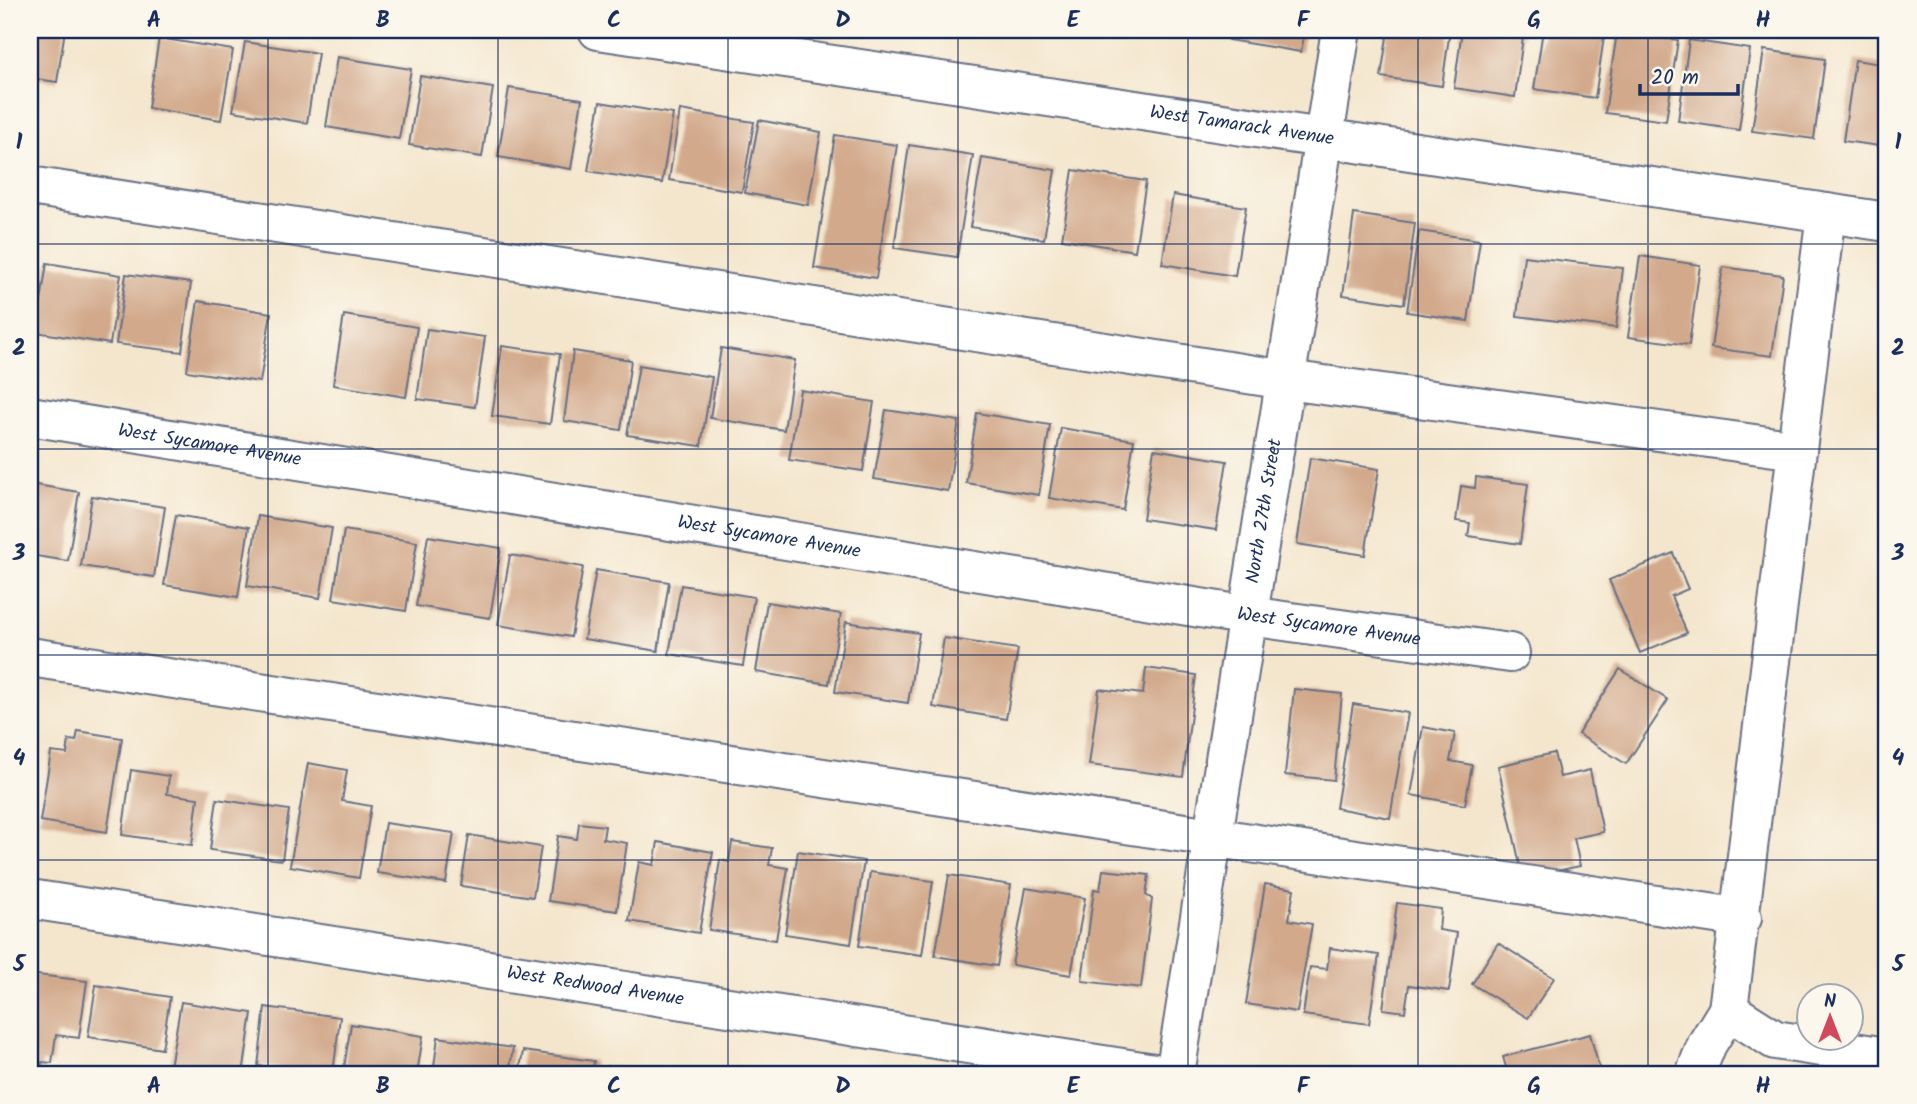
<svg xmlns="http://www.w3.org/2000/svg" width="1917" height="1104" font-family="Kalam,sans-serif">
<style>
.building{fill:#d2a98b}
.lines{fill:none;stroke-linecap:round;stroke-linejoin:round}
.minor-casing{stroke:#676f85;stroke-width:42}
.minor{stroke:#fff;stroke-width:38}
.grid{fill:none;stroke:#1b2f5e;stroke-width:2;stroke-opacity:0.55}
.labels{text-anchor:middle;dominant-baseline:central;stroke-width:7;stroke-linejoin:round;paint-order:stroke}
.street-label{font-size:19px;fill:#1b2f5e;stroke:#fbf7ec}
.neatline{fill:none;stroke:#1b2f5e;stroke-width:2.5}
.grid-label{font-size:23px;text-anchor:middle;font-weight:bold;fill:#1b2f5e}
</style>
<rect width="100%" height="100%" fill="#fbf7ec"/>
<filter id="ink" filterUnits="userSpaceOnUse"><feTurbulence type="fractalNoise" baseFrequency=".0143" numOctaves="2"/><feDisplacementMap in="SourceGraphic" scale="14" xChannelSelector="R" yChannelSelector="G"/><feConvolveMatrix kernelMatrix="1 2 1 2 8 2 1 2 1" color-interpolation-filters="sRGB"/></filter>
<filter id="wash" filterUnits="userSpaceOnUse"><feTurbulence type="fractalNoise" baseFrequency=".00686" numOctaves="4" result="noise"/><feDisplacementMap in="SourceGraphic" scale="28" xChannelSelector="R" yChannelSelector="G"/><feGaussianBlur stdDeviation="1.57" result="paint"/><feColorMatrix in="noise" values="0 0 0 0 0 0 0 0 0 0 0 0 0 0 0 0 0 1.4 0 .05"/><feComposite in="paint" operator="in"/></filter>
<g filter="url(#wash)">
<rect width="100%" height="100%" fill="#f4e6cd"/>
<g id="blocks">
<g class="building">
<path d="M30 30H65L57 82 30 78Z"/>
<path d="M1179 30H1222L1221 38Z"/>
<path d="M1230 30H1305L1301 52 1228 40Z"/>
<path d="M1388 30H1450L1442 86 1381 77Z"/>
<path d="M1462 30H1524L1515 97 1454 88Z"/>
<path d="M1543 30H1605L1595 98 1534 89Z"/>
<path d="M1617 32 1678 40 1666 121 1605 113Z"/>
<path d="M159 38 233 50 221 120 148 108Z"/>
<path d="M1689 40 1750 49 1739 130 1678 121Z"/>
<path d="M245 42 318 53 307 123 233 111Z"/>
<path d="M1764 50 1825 59 1814 139 1752 131Z"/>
<path d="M337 57 411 69 399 139 326 127Z"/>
<path d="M1855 60 1887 65V147L1843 141Z"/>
<path d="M420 76 493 88 482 157 409 145Z"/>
<path d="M509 88 582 99 571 169 498 157Z"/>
<path d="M600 102 673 114 662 183 588 171Z"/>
<path d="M680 110 754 122 742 192 669 180Z"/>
<path d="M759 120 821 132 808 205 745 193Z"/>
<path d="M835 135 897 145 876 278 814 268Z"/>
<path d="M909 145 973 155 957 257 894 248Z"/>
<path d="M982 158 1055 170 1044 239 970 227Z"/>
<path d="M1073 170 1146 181 1135 251 1062 239Z"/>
<path d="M1173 195 1246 207 1235 276 1162 264Z"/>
<path d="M1354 214 1415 223 1404 304 1343 295Z"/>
<path d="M1419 231 1480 240 1468 321 1407 312Z"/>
<path d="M1524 256 1623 268 1616 328 1517 316Z"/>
<path d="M1640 256 1700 265 1689 345 1628 337Z"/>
<path d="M47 263 121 275 110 344 36 332Z"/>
<path d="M1723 267 1783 275 1772 356 1711 348Z"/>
<path d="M126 274 191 283 182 352 116 344Z"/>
<path d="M198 301 271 313 260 382 187 371Z"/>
<path d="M344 315 417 327 406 397 333 385Z"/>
<path d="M427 329 485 337 475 407 417 399Z"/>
<path d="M502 346 560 354 550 424 492 416Z"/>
<path d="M721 348 795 360 784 430 710 418Z"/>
<path d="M573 351 631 360 621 430 564 421Z"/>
<path d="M639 365 712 377 701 446 627 435Z"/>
<path d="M800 390 874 402 863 471 789 460Z"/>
<path d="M886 410 959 421 948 491 874 479Z"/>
<path d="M977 413 1050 425 1039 495 966 483Z"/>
<path d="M1061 428 1134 440 1123 510 1049 498Z"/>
<path d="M1154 449 1227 461 1216 530 1143 519Z"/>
<path d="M1310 458 1379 469 1365 555 1297 544Z"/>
<path d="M1476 477 1528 484 1520 544 1468 536 1470 523 1456 521 1461 486 1475 488Z"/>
<path d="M30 484 79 492 68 561 30 555Z"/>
<path d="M92 496 165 507 154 577 81 566Z"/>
<path d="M176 515 249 527 238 597 164 585Z"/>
<path d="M258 516 332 528 320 598 247 586Z"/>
<path d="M344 530 417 542 406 611 333 599Z"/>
<path d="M428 536 501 548 490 618 416 606Z"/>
<path d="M1673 553 1688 589 1671 596 1687 633 1640 653 1609 580Z"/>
<path d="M510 555 583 567 571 637 498 625Z"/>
<path d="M596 570 669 582 658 651 584 639Z"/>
<path d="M681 585 754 597 743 666 669 654Z"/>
<path d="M767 602 841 614 829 684 756 672Z"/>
<path d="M846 622 919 633 908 703 835 692Z"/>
<path d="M944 638 1018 649 1006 719 933 707Z"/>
<path d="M1146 668 1196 675 1183 777 1089 765 1099 689 1143 694Z"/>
<path d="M1620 669 1668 700 1626 764 1578 734Z"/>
<path d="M1294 689 1342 694 1334 780 1285 775Z"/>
<path d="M1353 704 1408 713 1390 818 1336 808Z"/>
<path d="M1423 727 1455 733 1450 761 1472 765 1465 805 1411 795Z"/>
<path d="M78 731 122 738 107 832 40 821 51 752 67 754 69 740 76 741Z"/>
<path d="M1554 753 1560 777 1590 770 1603 832 1574 838 1580 866 1523 878 1498 766Z"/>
<path d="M308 763 347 770 342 801 371 806 359 878 290 866Z"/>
<path d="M131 770 169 776 167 794 198 798 192 845 122 835Z"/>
<path d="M217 799 289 810 282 860 210 850Z"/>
<path d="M385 823 454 833 446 883 377 873Z"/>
<path d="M579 823 605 826 603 839 627 843 617 911 548 901 558 836 577 839Z"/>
<path d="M469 835 541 847 533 897 461 886Z"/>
<path d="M658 842 713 852 699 933 629 921 639 862 654 865Z"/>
<path d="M732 842 772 848 769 865 788 868 776 940 709 930 720 860 729 862Z"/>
<path d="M798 851 864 861 851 944 785 934Z"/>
<path d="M1103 870 1149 875 1146 895 1152 899 1141 988 1082 981 1094 889 1100 890Z"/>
<path d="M870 872 933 881 922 955 859 946Z"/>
<path d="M949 875 1011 885 997 966 935 956Z"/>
<path d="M1265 884 1294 889 1289 920 1312 924 1297 1012 1246 1004Z"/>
<path d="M1026 888 1085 898 1071 975 1012 965Z"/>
<path d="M1397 903 1441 909 1439 930 1457 933 1449 991 1409 985 1405 1012 1383 1009Z"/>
<path d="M1498 943 1554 978 1528 1018 1472 984Z"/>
<path d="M1330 948 1379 955 1369 1024 1303 1015 1310 967 1327 969Z"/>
<path d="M30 974 87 981 79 1038 56 1035 52 1063 42 1062 40 1074H30Z"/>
<path d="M96 985 170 997 162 1049 88 1037Z"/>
<path d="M181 1002 252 1013 243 1074H216L170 1067Z"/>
<path d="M265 1007 340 1017 333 1074 258 1066Z"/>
<path d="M351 1024 423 1036 417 1074H343Z"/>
<path d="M1590 1034 1601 1074H1508L1503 1057Z"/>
<path d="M438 1037 513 1048 509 1074H433Z"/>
<path d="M523 1051 594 1061 592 1074H519Z"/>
<path d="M608 1066 654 1073V1074H606Z"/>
</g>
</g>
</g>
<g filter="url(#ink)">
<use href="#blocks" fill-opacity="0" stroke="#676f85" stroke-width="2"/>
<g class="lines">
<g class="minor-casing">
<g id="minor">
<path id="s1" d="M598 30 1887 222"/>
<path d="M30 186 1287 380 1797 450 1728 1010 1775 1040 1887 1057"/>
<path id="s2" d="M30 416 1249 616 1510 653"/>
<path d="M1797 450 1826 213"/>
<path d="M30 657 1742 918"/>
<path id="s3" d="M30 899 1161 1074"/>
<path id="s4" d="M1175 1074 1341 30"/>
<path d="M1695 1074 1707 1044 1728 1010"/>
</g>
</g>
<use href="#minor" class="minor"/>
</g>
</g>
<path class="grid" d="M268 30V1074M498 30V1074M728 30V1074M958 30V1074M1188 30V1074M1418 30V1074M1648 30V1074M30 244H1887M30 449H1887M30 655H1887M30 860H1887"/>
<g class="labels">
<g class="street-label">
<text stroke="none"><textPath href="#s1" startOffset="651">West Tamarack Avenue</textPath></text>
<text stroke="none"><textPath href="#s2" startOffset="182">West Sycamore Avenue</textPath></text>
<text stroke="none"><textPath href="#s4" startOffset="570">North 27th Street</textPath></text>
<text stroke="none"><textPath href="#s2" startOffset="749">West Sycamore Avenue</textPath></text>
<text stroke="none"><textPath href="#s2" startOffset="1316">West Sycamore Avenue</textPath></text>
<text stroke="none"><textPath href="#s3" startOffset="572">West Redwood Avenue</textPath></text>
</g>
</g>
<rect width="1917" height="1104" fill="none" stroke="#fbf7ec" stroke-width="77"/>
<g transform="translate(1830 1017)"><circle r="33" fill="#fbf7ec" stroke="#a1a7b3" stroke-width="2"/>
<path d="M0-5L12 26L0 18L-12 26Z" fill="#d1495b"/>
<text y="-10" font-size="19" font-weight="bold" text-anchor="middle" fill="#1b2f5e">N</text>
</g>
<path d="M1640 84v10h98v-10" fill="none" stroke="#1b2f5e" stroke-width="3.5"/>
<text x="1651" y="84" font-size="21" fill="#1b2f5e" stroke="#fbf7ec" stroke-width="5" paint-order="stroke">20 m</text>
<rect x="38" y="38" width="1840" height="1028" class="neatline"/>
<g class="grid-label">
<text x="154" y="27">A</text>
<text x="383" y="27">B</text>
<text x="614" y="27">C</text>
<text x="843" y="27">D</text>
<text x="1073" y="27">E</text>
<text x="1303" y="27">F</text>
<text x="1534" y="27">G</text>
<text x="1763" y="27">H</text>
<text x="19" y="149">1</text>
<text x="1898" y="149">1</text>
<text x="19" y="355">2</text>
<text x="1898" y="355">2</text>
<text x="19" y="560">3</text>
<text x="1898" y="560">3</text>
<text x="19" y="765">4</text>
<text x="1898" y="765">4</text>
<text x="19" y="971">5</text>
<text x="1898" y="971">5</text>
<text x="154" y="1093">A</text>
<text x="383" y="1093">B</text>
<text x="614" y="1093">C</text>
<text x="843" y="1093">D</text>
<text x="1073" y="1093">E</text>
<text x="1303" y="1093">F</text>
<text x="1534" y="1093">G</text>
<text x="1763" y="1093">H</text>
</g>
</svg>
